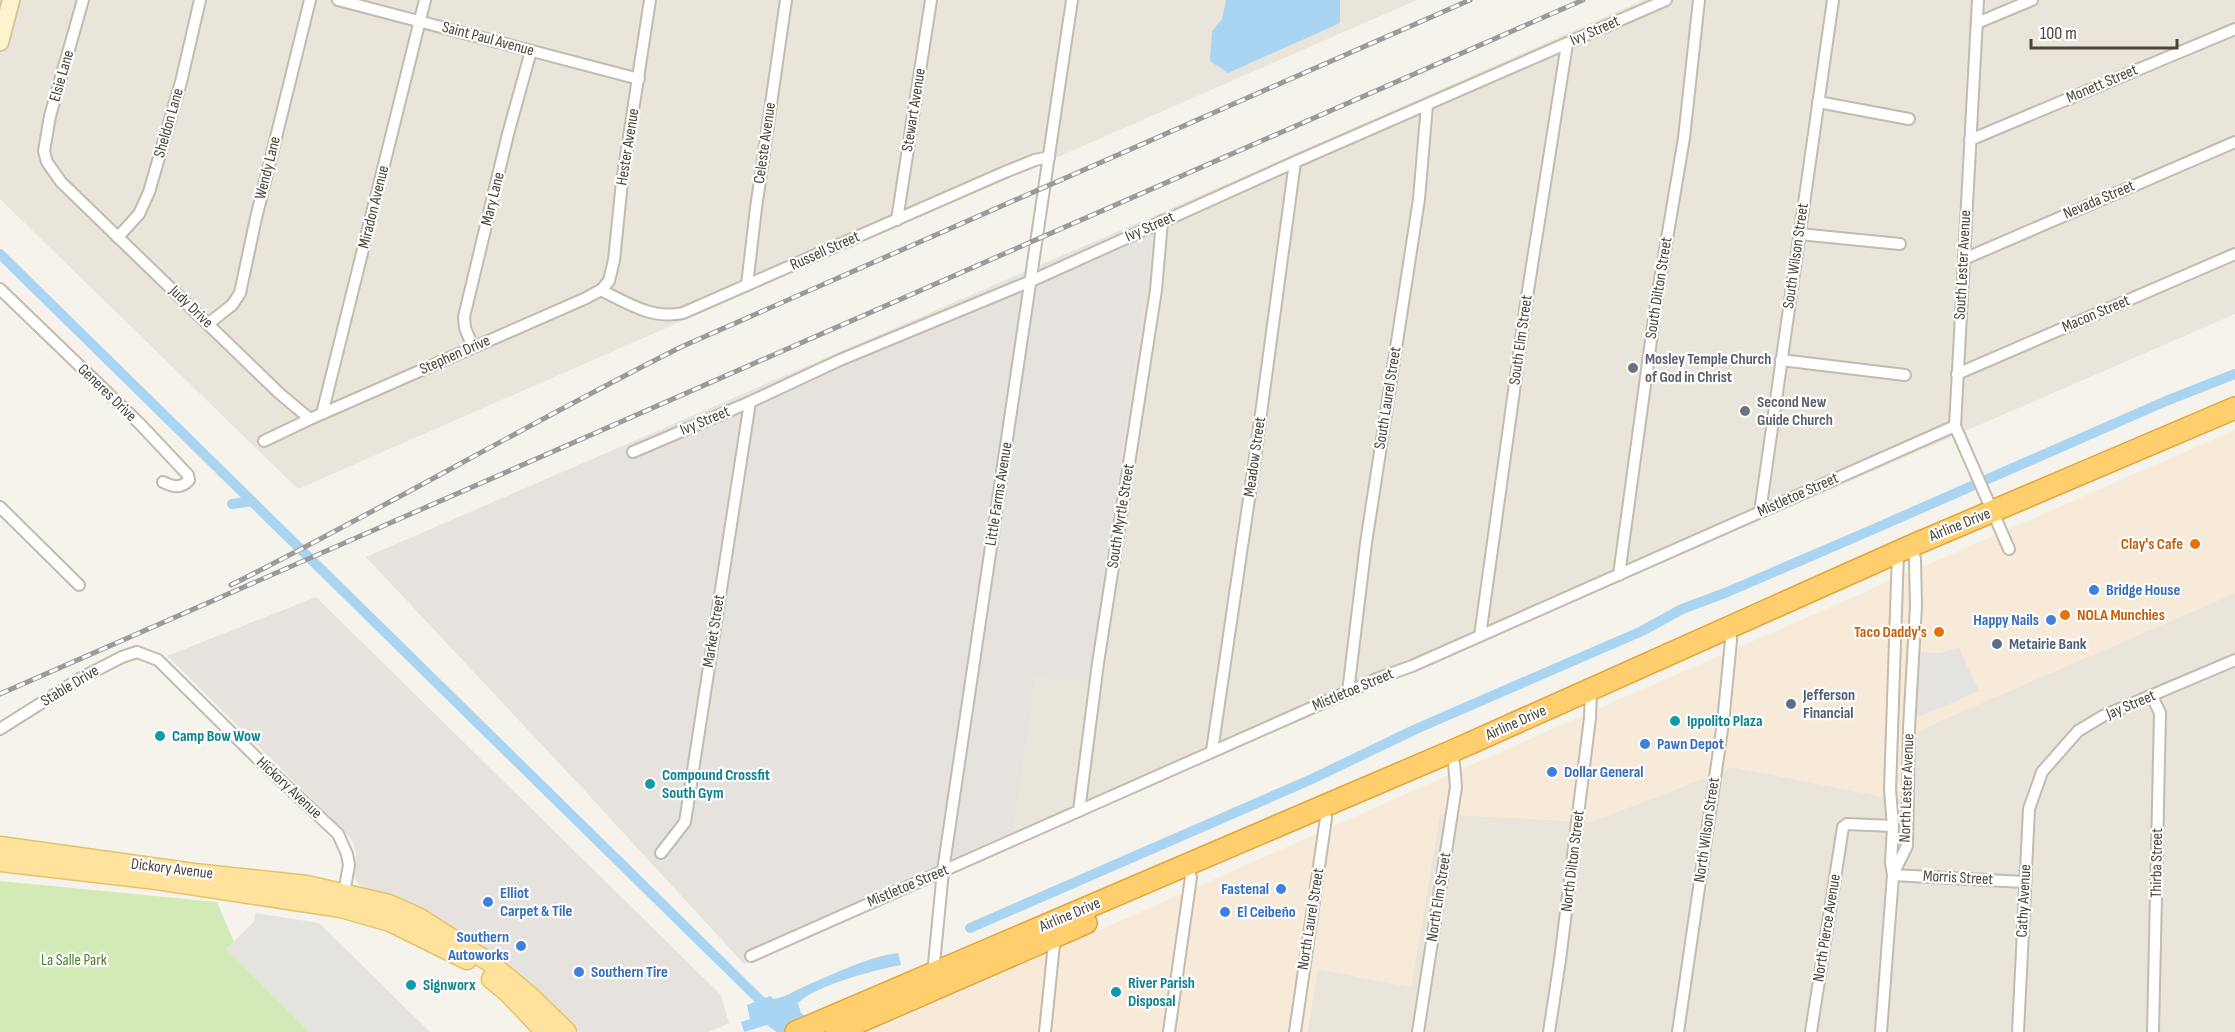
<svg xmlns="http://www.w3.org/2000/svg" width="2235" height="1032" font-family="'Sofia Sans Condensed',sans-serif">
<style>
.residential{fill:#eae5da}
.commercial{fill:#f7ead8}
.industrial{fill:#e6e2dd}
.green{fill:#d2eab5}
.parking{fill:#e5e3e0}
.water{fill:#a9d4f2}
.lines{fill:none;stroke-linecap:round;stroke-linejoin:round}
.canal{stroke:#a9d4f2;stroke-width:10}
.street-casing{stroke:#c2bbae;stroke-width:14}
.secondary-casing{stroke:#d6c79b;stroke-width:20}
.primary-casing{stroke:#e6c16a;stroke-width:21}
.highway-casing{stroke:#e0a43c;stroke-width:24}
.street{stroke:#fff;stroke-width:10}
.secondary{stroke:#fff3cd;stroke-width:16}
.primary{stroke:#ffe39c;stroke-width:18}
.highway{stroke:#ffcf6e;stroke-width:21}
.rail-casing{stroke:#9a9a9a;stroke-width:5}
.rail{stroke:#fff;stroke-width:3;stroke-dasharray:9;stroke-linecap:butt}
.worship-dot{fill:#6b7280;stroke:#fff;stroke-width:2}
.food-dot{fill:#e8710a;stroke:#fff;stroke-width:2}
.shop-dot{fill:#3f7fe0;stroke:#fff;stroke-width:2}
.service-dot{fill:#5c6f8a;stroke:#fff;stroke-width:2}
.culture-dot{fill:#0f9aa8;stroke:#fff;stroke-width:2}
.labels{text-anchor:middle;dominant-baseline:central;stroke-width:4.5;stroke-linejoin:round;paint-order:stroke}
.street-label{font-size:16px;fill:#4b4439;stroke:#fff}
.worship-label{font-size:16px;font-weight:bold;fill:#5b616d;stroke:#fff;text-anchor:start}
.food-label{font-size:16px;font-weight:bold;fill:#c56008;stroke:#fff;text-anchor:end}
.shop-label{font-size:16px;font-weight:bold;fill:#366cbe;stroke:#fff;text-anchor:start}
.service-label{font-size:16px;font-weight:bold;fill:#4e5e75;stroke:#fff;text-anchor:start}
.culture-label{font-size:16px;font-weight:bold;fill:#0d838f;stroke:#fff;text-anchor:start}
.park-label{font-size:16px;fill:#4a7f2a;stroke:#fff}
</style>
<rect width="100%" height="100%" fill="#f6f3ec"/>
<g class="residential">
<path d="M0 0H1417L298 489 0 199Z"/>
<path d="M1643 0H2235V314L1012 845 1036 676 1090 683 1156 215Z"/>
<path d="M2235 593V1032H1307L1318 969 1411 987 1440 814 1591 822 1733 767 1912 802 1917 731Z"/>
</g>
<path class="commercial" d="M2235 430V593L1917 731 1913 803 1733 767 1591 822 1440 814 1411 987 1318 969 1306 1032H870L1609 704Z"/>
<g class="industrial">
<path d="M1156 215 1090 683 1036 677 1012 845 744 964 585 791 366 557Z"/>
<path d="M316 597 721 995 729 1023 709 1032H579L525 981 364 890 357 882 354 875 356 853 353 842 345 832 167 656Z"/>
</g>
<path class="green" d="M0 881 217 902 245 968 310 1032H0Z"/>
<g class="parking">
<path d="M1959 648 1979 691 1921 716H1916L1920 652 1939 653Z"/>
<path d="M255 913 319 923 430 1032H310L226 949 254 922Z"/>
</g>
<g class="water">
<path d="M1226 0H1340V23L1228 73 1210 61 1212 31 1222 19Z"/>
<path d="M898 953 901 965C875 970 816 985 798 1003L801 1013 825 1032H777L767 1025 744 1032 741 1022 750 1019 747 1005 770 996 774 999C786 997 794 991 805 986 835 974 866 957 898 953Z"/>
</g>
<g class="lines">
<g class="canal">
<path d="M0 254 768 1008"/>
<path d="M232 504 252 501"/>
<path d="M970 928 1312 779 1416 729 1642 631 1682 609 1725 593 1867 532 2166 401 2235 374"/>
</g>
<g class="street-casing">
<g id="street">
<path d="M83 0 50 116 44 151 47 162 61 182 279 393 310 419 264 441"/>
<path d="M338 0 639 79"/>
<path d="M1978 0 1955 426 2009 549"/>
<path d="M1977 23 2032 0"/>
<path d="M1818 102 1909 119"/>
<path d="M1970 140 2235 29"/>
<path d="M897 220 931 0"/>
<path d="M1799 234 1900 244"/>
<path d="M118 237 139 214 149 192 181 82 200 0"/>
<path d="M1964 259 2235 142"/>
<path d="M747 285 756 208 786 0"/>
<path d="M0 289 140 424 188 475 189 480C181 489 173 487 163 482"/>
<path d="M601 290C627 303 653 320 683 313L1005 172 1035 160 1049 157"/>
<path d="M208 324 232 305 240 293 256 218 310 0"/>
<path d="M473 347 465 328 464 317 508 134 531 51"/>
<path d="M1781 360 1905 375"/>
<path d="M1957 374 2235 254"/>
<path d="M322 414 425 0"/>
<path d="M310 419 584 299 601 290 609 281 614 260 622 182 650 0"/>
<path d="M633 452 750 402 840 360 1031 281 1295 162 1666 0"/>
<path d="M0 507 79 585"/>
<path d="M1760 512 1833 0"/>
<path d="M1619 575 1656 304 1684 138 1699 0"/>
<path d="M1480 636 1527 297 1567 44"/>
<path d="M1348 692 1366 543 1419 199 1427 105"/>
<path d="M2152 696 2160 713 2153 1032"/>
<path d="M0 729 81 678 122 657 137 652 158 660 261 762 338 834 347 854 349 865 343 898"/>
<path d="M1212 751 1255 458 1295 162"/>
<path d="M1079 811 1098 663 1156 290 1162 221"/>
<path d="M661 853 685 822 750 402"/>
<path d="M1893 874 1907 846 1909 728 1916 606 1915 559 1911 546"/>
<path d="M1893 875 2024 882"/>
<path d="M751 956 1379 678 1412 666 1955 426"/>
<path d="M933 974 943 871 1072 0"/>
<path d="M1045 1032 1055 934"/>
<path d="M1169 1032 1191 877 1186 866"/>
<path d="M1295 1032 1326 818 1322 807"/>
<path d="M1418 1032 1456 787 1454 763"/>
<path d="M1549 1032 1560 960 1590 718 1591 690"/>
<path d="M1678 1032 1723 723 1731 640 1730 628"/>
<path d="M1811 1032 1843 827 1847 824 1893 826"/>
<path d="M1881 1032 1893 875 1891 863 1893 826 1890 790 1898 552"/>
<path d="M2018 1032 2029 809 2042 772 2078 731 2103 716 2235 660"/>
</g>
</g>
<g class="secondary-casing">
<path id="secondary" d="M0 42 11 0"/>
</g>
<g class="primary-casing">
<g id="primary">
<path d="M0 846 194 873 307 885 389 904 420 918 489 962 530 996 567 1032"/>
<path d="M0 862 157 880 341 908 390 922 467 960"/>
<path d="M491 979 509 994 545 1032"/>
</g>
</g>
<g class="highway-casing">
<g id="highway">
<path d="M796 1032 1455 750 1911 546 2235 408"/>
<path d="M836 1032 1086 923"/>
</g>
</g>
<use href="#street" class="street"/>
<use href="#secondary" class="secondary"/>
<use href="#primary" class="primary"/>
<use href="#highway" class="highway"/>
<g class="rail-casing">
<g id="rail">
<path d="M231 585C383 509 529 423 681 347L1470 0"/>
<path d="M0 694 1583 0"/>
</g>
</g>
<use href="#rail" class="rail"/>
</g>
<g class="worship-dot">
<circle cx="1633" cy="368" r="6"/>
<circle cx="1745" cy="411" r="6"/>
</g>
<g class="food-dot">
<circle cx="2195" cy="544" r="6"/>
<circle cx="2065" cy="615" r="6"/>
<circle cx="1939" cy="632" r="6"/>
</g>
<g class="shop-dot">
<circle cx="2094" cy="590" r="6"/>
<circle cx="2051" cy="620" r="6"/>
<circle cx="1645" cy="744" r="6"/>
<circle cx="1552" cy="772" r="6"/>
<circle cx="1281" cy="889" r="6"/>
<circle cx="488" cy="902" r="6"/>
<circle cx="1225" cy="912" r="6"/>
<circle cx="521" cy="946" r="6"/>
<circle cx="579" cy="972" r="6"/>
</g>
<g class="service-dot">
<circle cx="1997" cy="644" r="6"/>
<circle cx="1791" cy="704" r="6"/>
</g>
<g class="culture-dot">
<circle cx="1675" cy="721" r="6"/>
<circle cx="160" cy="736" r="6"/>
<circle cx="650" cy="784" r="6"/>
<circle cx="411" cy="985" r="6"/>
<circle cx="1116" cy="992" r="6"/>
</g>
<g class="labels">
<g class="street-label">
<text transform="translate(1595 31) rotate(-24)">Ivy Street</text>
<text transform="translate(488 39) rotate(15)">Saint Paul Avenue</text>
<text transform="translate(62 76) rotate(-74)">Elsie Lane</text>
<text transform="translate(2102 84) rotate(-23)">Monett Street</text>
<text transform="translate(914 110) rotate(-81)">Stewart Avenue</text>
<text transform="translate(169 123) rotate(-74)">Sheldon Lane</text>
<text transform="translate(765 143) rotate(-82)">Celeste Avenue</text>
<text transform="translate(628 147) rotate(-81)">Hester Avenue</text>
<text transform="translate(268 168) rotate(-76)">Wendy Lane</text>
<text transform="translate(493 199) rotate(-76)">Mary Lane</text>
<text transform="translate(2099 200) rotate(-23)">Nevada Street</text>
<text transform="translate(374 207) rotate(-76)">Miradon Avenue</text>
<text transform="translate(1150 227) rotate(-24)">Ivy Street</text>
<text transform="translate(825 251) rotate(-24)">Russell Street</text>
<text transform="translate(1796 256) rotate(-82)">South Wilson Street</text>
<text transform="translate(1963 265) rotate(-87)">South Lester Avenue</text>
<text transform="translate(1659 288) rotate(-81)">South Dilton Street</text>
<text transform="translate(191 307) rotate(44)">Judy Drive</text>
<text transform="translate(2096 314) rotate(-23)">Macon Street</text>
<text transform="translate(1521 340) rotate(-82)">South Elm Street</text>
<text transform="translate(455 355) rotate(-24)">Stephen Drive</text>
<text transform="translate(107 393) rotate(44)">Generes Drive</text>
<text transform="translate(1388 398) rotate(-81)">South Laurel Street</text>
<text transform="translate(705 421) rotate(-23)">Ivy Street</text>
<text transform="translate(1255 457) rotate(-82)">Meadow Street</text>
<text transform="translate(999 494) rotate(-81)">Little Farms Avenue</text>
<text transform="translate(1798 495) rotate(-24)">Mistletoe Street</text>
<text transform="translate(1121 516) rotate(-81)">South Myrtle Street</text>
<text transform="translate(1960 525) rotate(-22)">Airline Drive</text>
<text transform="translate(714 631) rotate(-81)">Market Street</text>
<text transform="translate(70 686) rotate(-31)">Stable Drive</text>
<text transform="translate(1353 690) rotate(-23)">Mistletoe Street</text>
<text transform="translate(2131 705) rotate(-23)">Jay Street</text>
<text transform="translate(1516 723) rotate(-24)">Airline Drive</text>
<text transform="translate(289 788) rotate(43)">Hickory Avenue</text>
<text transform="translate(1907 788) rotate(-88)">North Lester Avenue</text>
<text transform="translate(1707 830) rotate(-82)">North Wilson Street</text>
<text transform="translate(1573 861) rotate(-83)">North Dilton Street</text>
<text transform="translate(2157 863) rotate(-89)">Thirba Street</text>
<text transform="translate(172 869) rotate(7)">Dickory Avenue</text>
<text transform="translate(1958 878) rotate(3)">Morris Street</text>
<text transform="translate(908 886) rotate(-23)">Mistletoe Street</text>
<text transform="translate(1439 897) rotate(-81)">North Elm Street</text>
<text transform="translate(2024 901) rotate(-87)">Cathy Avenue</text>
<text transform="translate(1070 915) rotate(-23)">Airline Drive</text>
<text transform="translate(1311 919) rotate(-81)">North Laurel Street</text>
<text transform="translate(1827 928) rotate(-81)">North Pierce Avenue</text>
</g>
<g class="worship-label">
<text x="1645" y="359">Mosley Temple Church<tspan x="1645" dy="18">of God in Christ</tspan></text>
<text x="1757" y="402">Second New<tspan x="1757" dy="18">Guide Church</tspan></text>
</g>
<g class="food-label">
<text x="2183" y="544">Clay's Cafe</text>
<text x="2077" y="615" text-anchor="start">NOLA Munchies</text>
<text x="1927" y="632">Taco Daddy's</text>
</g>
<g class="shop-label">
<text x="2106" y="590">Bridge House</text>
<text x="2039" y="620" text-anchor="end">Happy Nails</text>
<text x="1657" y="744">Pawn Depot</text>
<text x="1564" y="772">Dollar General</text>
<text x="1269" y="889" text-anchor="end">Fastenal</text>
<text x="500" y="893">Elliot<tspan x="500" dy="18">Carpet &amp; Tile</tspan></text>
<text x="1237" y="912">El Ceibeño</text>
<text x="509" y="937" text-anchor="end">Southern<tspan x="509" dy="18">Autoworks</tspan></text>
<text x="591" y="972">Southern Tire</text>
</g>
<g class="service-label">
<text x="2009" y="644">Metairie Bank</text>
<text x="1803" y="695">Jefferson<tspan x="1803" dy="18">Financial</tspan></text>
</g>
<g class="culture-label">
<text x="1687" y="721">Ippolito Plaza</text>
<text x="172" y="736">Camp Bow Wow</text>
<text x="662" y="775">Compound Crossfit<tspan x="662" dy="18">South Gym</tspan></text>
<text x="1128" y="983">River Parish<tspan x="1128" dy="18">Disposal</tspan></text>
<text x="423" y="985">Signworx</text>
</g>
<g class="park-label">
<text x="74" y="960">La Salle Park</text>
</g>
</g>
<path d="M2031 39v9h146v-9" fill="none" stroke="#4b4439" stroke-width="3"/>
<text x="2040" y="39" font-size="18" fill="#4b4439" stroke="#ffffff" stroke-width="4.5" paint-order="stroke">100 m</text>
</svg>
